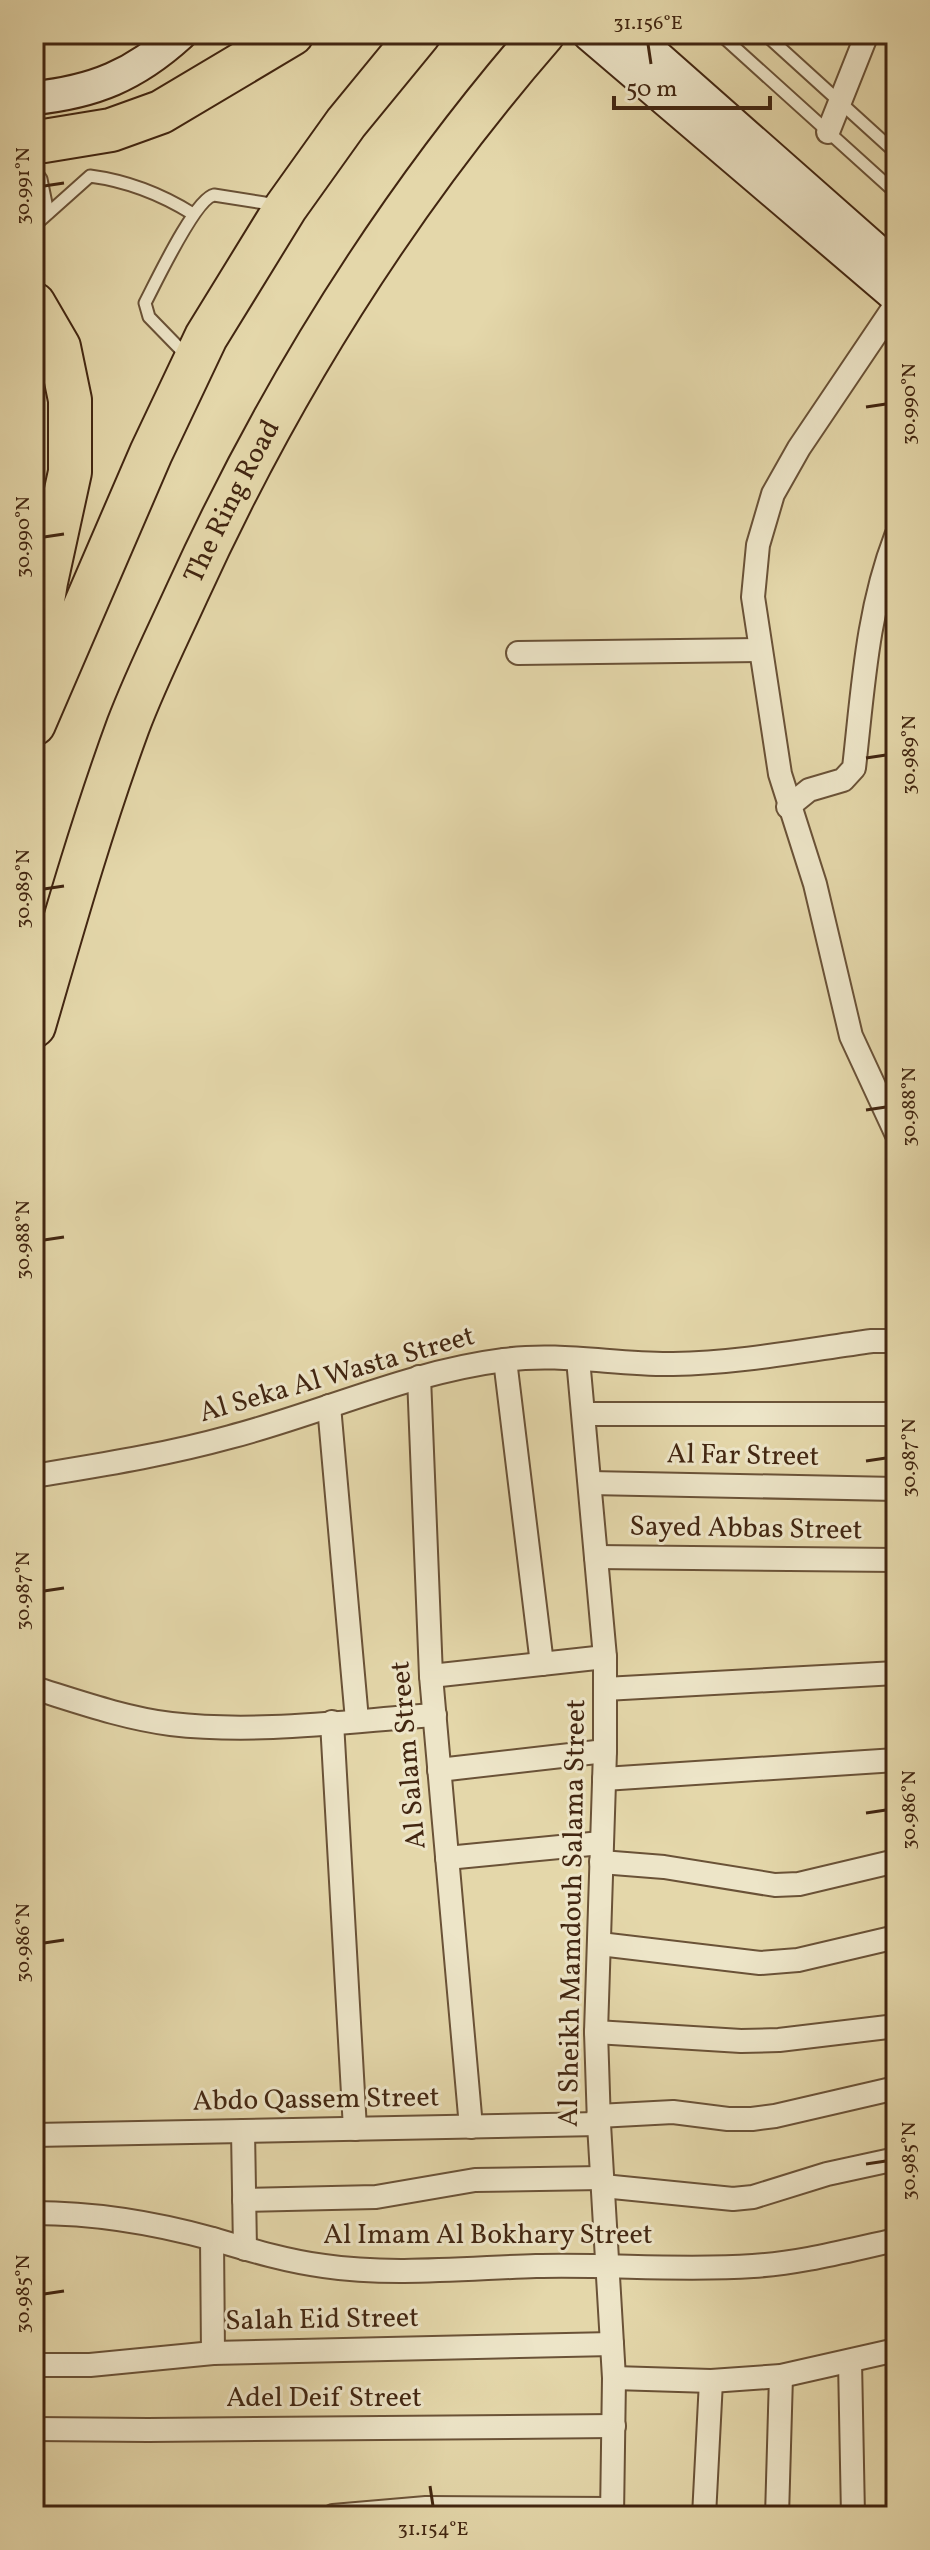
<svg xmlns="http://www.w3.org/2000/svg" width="930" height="2550" font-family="Vollkorn,serif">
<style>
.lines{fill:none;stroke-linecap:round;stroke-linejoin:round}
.lane-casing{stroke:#6a5237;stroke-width:15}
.street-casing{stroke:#6a5237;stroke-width:26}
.secondary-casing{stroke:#422611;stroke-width:36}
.highway-casing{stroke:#422611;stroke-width:46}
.lane{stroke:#ede5c8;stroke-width:11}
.street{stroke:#ede5c8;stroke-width:22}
.secondary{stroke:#ede5c8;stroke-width:32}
.highway{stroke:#e4d7aa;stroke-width:42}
.ticks{fill:none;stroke:#422611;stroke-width:3}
.labels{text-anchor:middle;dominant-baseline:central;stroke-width:6;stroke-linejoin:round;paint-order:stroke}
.street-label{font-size:28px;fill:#422611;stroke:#ede5c8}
.neatline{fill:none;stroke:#422611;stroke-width:3}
.ticks-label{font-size:20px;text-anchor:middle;fill:#422611}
</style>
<rect width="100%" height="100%" fill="#e4d7aa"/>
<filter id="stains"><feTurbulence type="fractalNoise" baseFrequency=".0025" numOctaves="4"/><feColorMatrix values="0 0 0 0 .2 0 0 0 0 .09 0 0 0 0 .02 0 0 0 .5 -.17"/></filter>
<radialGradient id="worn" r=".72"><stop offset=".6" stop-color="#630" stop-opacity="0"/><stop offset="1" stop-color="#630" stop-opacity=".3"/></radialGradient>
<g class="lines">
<g class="lane-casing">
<g id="lane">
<path d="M765 34 896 153"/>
<path d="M721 35 896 193"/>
<path d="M34 169 41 179 48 213"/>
<path d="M34 226 90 176C128 181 161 194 193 214"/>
<path d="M186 355 149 317 145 303C156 282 195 199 214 195L277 205"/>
</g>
</g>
<g class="street-casing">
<g id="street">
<path d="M828 132 867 34"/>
<path d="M896 304 799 448 773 494 758 545 753 597 780 774 815 884 851 1036 896 1133"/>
<path d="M518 653 759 650"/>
<path d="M788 807 809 790 843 780 854 768C863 689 867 611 896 536"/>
<path d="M578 1359 605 1657V1751L596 2032 599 2124 614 2378 612 2516"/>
<path d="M505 1360 542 1664"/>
<path d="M419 1377 431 1676 471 2127"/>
<path d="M329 1406 357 1720"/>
<path d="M584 1414H896"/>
<path d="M34 1476C100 1465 165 1455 230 1437 322 1413 409 1372 504 1360 560 1352 617 1365 673 1364 740 1363 806 1350 872 1341H889L896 1344"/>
<path d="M590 1483 896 1489"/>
<path d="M596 1557 896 1560"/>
<path d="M431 1676 605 1657"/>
<path d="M34 1688C79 1702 124 1718 171 1724 258 1734 348 1721 435 1715"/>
<path d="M605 1689 896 1673"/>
<path d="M332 1722 355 2129"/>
<path d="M439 1770 605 1751"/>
<path d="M604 1779 896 1760"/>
<path d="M447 1858 601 1843"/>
<path d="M601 1862 664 1867 775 1885 799 1884 896 1861"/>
<path d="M600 1944 760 1963 798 1960 896 1937"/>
<path d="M596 2032 741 2041 779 2040 896 2026"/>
<path d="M598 2116 673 2112 728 2119H752L775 2116 896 2088"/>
<path d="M243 2131 245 2249"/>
<path d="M34 2135 599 2124"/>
<path d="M603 2186 733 2199 753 2197 827 2174 896 2159"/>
<path d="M244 2200 376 2197 475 2180 602 2178"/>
<path d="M34 2213C94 2213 155 2223 213 2239 250 2250 286 2261 324 2266 389 2276 470 2268 536 2266 608 2264 681 2271 753 2266 802 2263 849 2250 896 2240"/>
<path d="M212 2239 213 2353"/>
<path d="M850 2361 853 2516"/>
<path d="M34 2365H90L213 2353 612 2344"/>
<path d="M614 2378 711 2381 781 2376 896 2350"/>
<path d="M34 2429 148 2430 614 2426"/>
<path d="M333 2516 426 2508 612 2509"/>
<path d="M704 2516 711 2381"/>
<path d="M777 2516 781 2376"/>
</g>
</g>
<g class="secondary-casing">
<g id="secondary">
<path d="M589 34 896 296"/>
<path d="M631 34 888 261"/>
<path d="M34 98C94 92 135 75 180 34"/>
</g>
</g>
<g class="highway-casing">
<g id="highway">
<path d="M34 140 44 141 111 130 161 112 292 34"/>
<path d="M34 304 59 347 70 400V472L46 582 34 658"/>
<path d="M34 724 151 453 206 337 286 207 346 123 419 34"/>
<path id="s1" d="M34 1026C63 926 92 824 128 726 145 681 167 637 187 593 279 391 397 202 543 34"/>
</g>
</g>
<use href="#lane" class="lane"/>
<use href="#street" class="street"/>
<use href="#secondary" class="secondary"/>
<use href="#highway" class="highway"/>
</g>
<path class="ticks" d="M648 44 651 64M44 186 64 183M866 407 886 404M44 537 64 534M866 758 886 755M44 889 64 886M866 1110 886 1107M44 1240 64 1237M866 1461 886 1458M44 1591 64 1588M866 1813 886 1810M44 1943 64 1940M866 2164 886 2161M44 2294 64 2291M430 2486 433 2506"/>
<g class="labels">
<g class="street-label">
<text stroke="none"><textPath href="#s1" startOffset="562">The Ring Road</textPath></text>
<text transform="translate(337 1375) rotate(-16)">Al Seka Al Wasta Street</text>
<text transform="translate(743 1456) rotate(1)">Al Far Street</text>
<text transform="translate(746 1529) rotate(1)">Sayed Abbas Street</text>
<text transform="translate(409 1755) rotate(-95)">Al Salam Street</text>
<text transform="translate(573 1913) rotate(-89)">Al Sheikh Mamdouh Salama Street</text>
<text transform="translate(316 2100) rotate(-1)">Abdo Qassem Street</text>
<text x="488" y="2235">Al Imam Al Bokhary Street</text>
<text transform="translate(322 2320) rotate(-1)">Salah Eid Street</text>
<text x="324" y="2398">Adel Deif Street</text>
</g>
</g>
<rect width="930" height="2550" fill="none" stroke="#e4d7aa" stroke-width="88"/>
<path d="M614 96v12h156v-12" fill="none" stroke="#422611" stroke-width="4"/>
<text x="626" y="96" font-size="24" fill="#422611" stroke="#ede5c8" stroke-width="6" paint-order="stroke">50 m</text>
<rect x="44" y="44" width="842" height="2462" class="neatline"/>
<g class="ticks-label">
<text x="648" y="29">31.156°E</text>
<text transform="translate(22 186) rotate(-90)" y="7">30.991°N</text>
<text transform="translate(908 404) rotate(-90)" y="7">30.990°N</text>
<text transform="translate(22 537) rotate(-90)" y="7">30.990°N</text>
<text transform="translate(908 755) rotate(-90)" y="7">30.989°N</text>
<text transform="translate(22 889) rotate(-90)" y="7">30.989°N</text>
<text transform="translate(908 1107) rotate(-90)" y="7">30.988°N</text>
<text transform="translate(22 1240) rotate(-90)" y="7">30.988°N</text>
<text transform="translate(908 1458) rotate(-90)" y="7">30.987°N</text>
<text transform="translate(22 1591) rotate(-90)" y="7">30.987°N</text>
<text transform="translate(908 1810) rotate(-90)" y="7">30.986°N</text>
<text transform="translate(22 1943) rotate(-90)" y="7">30.986°N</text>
<text transform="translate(908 2161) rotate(-90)" y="7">30.985°N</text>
<text transform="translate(22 2294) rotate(-90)" y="7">30.985°N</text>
<text x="433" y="2535">31.154°E</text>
</g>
<rect width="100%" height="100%" filter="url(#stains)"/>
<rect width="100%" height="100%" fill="url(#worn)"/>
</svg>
